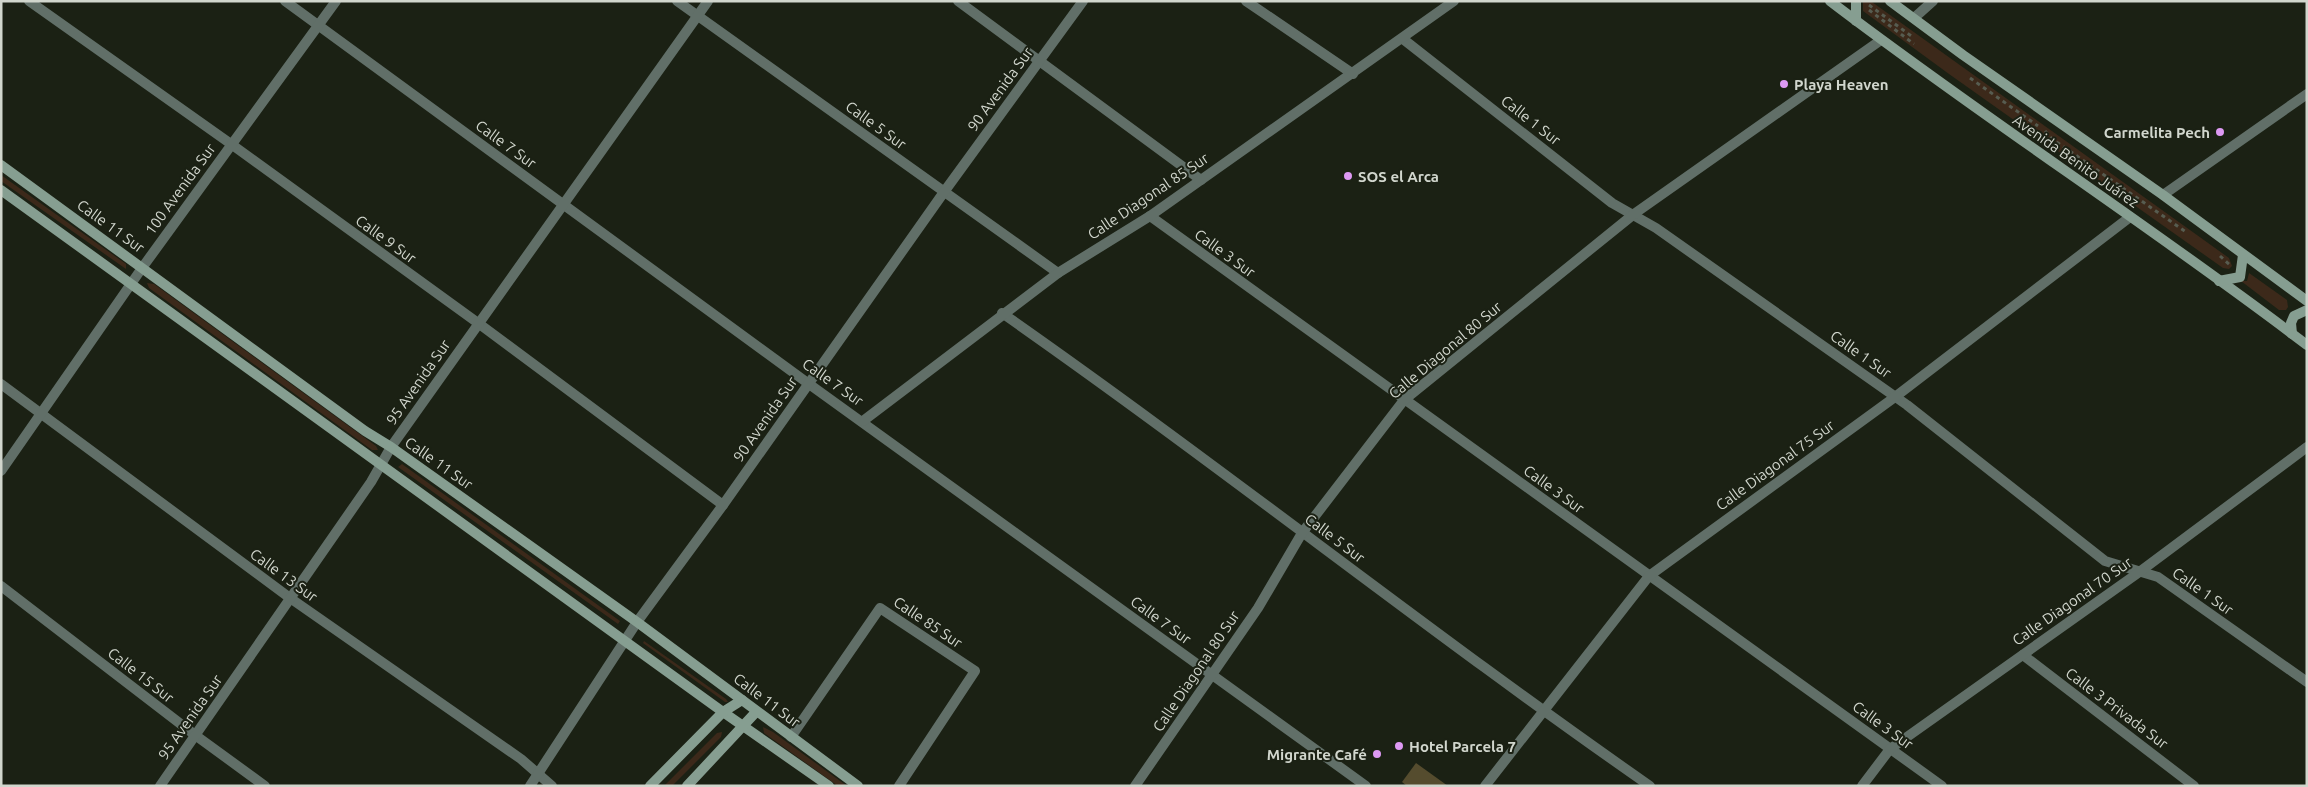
<svg xmlns="http://www.w3.org/2000/svg" width="2308" height="787" font-family="Ubuntu,sans-serif">
<style>
.green{fill:#3c291a}
.building{fill:#554c2e}
.lines{fill:none;stroke-linecap:round;stroke-linejoin:round}
.path{stroke:#575c50;stroke-width:3;stroke-dasharray:4 4;stroke-linecap:butt}
.minor{stroke:#616f68;stroke-width:10}
.secondary{stroke:#869e91;stroke-width:10}
.poi-dot{fill:#dd99f3;stroke:#1b2114;stroke-width:2}
.labels{text-anchor:middle;dominant-baseline:central;stroke-width:4;stroke-linejoin:round;paint-order:stroke}
.poi-label{font-size:15px;font-weight:bold;fill:#d1d6cd;stroke:#1b2114;text-anchor:start}
.street-label{font-size:15px;fill:#d1d6cd;stroke:#1b2114}
</style>
<rect width="100%" height="100%" fill="#1b2114"/>
<g class="green">
<path d="M1872 2 2229 258 2232 266 2229 269 2223 268 1949 74 1863 11V2Z"/>
<path d="M1 175 126 264V269L1 181Z"/>
<path d="M2249 273 2287 300 2288 307 2286 310H2279L2241 281H2247Z"/>
<path d="M147 283 154 284 376 446 378 450H372L149 288Z"/>
<path d="M402 464 620 621 618 624 398 467Z"/>
<path d="M644 641 726 699 728 702H725L643 643Z"/>
<path d="M763 727 773 732 847 786H838L764 733Z"/>
<path d="M722 732 721 737 672 786H664L717 733Z"/>
</g>
<path class="building" d="M1416 763 1448 786H1407L1402 782Z"/>
<g class="lines">
<g class="path">
<path d="M1869 5 1914 38"/>
<path d="M1869 10 1914 44"/>
<path d="M1970 78 2038 126"/>
<path d="M2045 131 2051 138 2186 232"/>
<path d="M2220 256 2230 265"/>
</g>
<g class="minor">
<path d="M29 1 231 144 478 323 723 505"/>
<path d="M285 1 809 384 1366 786"/>
<path d="M677 1 1058 273"/>
<path d="M958 1 1201 180"/>
<path d="M1246 1 1353 74"/>
<path d="M1914 18 1933 1"/>
<path d="M1403 39 1612 203 1656 228 1907 405 2105 561 2158 577 2307 682"/>
<path d="M2163 195 2307 94"/>
<path d="M1150 216 1942 786"/>
<path d="M1002 313C1221 466 1430 633 1650 786"/>
<path d="M1 384 290 598 521 759 552 786"/>
<path d="M863 421 1058 273 1150 216 1454 1"/>
<path d="M1 471 142 268 336 1"/>
<path d="M1 586 195 735 265 786"/>
<path d="M2023 655 2194 786"/>
<path d="M791 737 880 608 975 671 899 786"/>
<path d="M160 786 371 482 391 447 708 1"/>
<path d="M530 786 637 622 723 505 944 192 1083 1"/>
<path d="M1135 786 1258 608 1302 533 1404 400 1634 214 1881 40"/>
<path d="M1485 786 1649 576 1895 397 2130 217"/>
<path d="M1862 786 1890 749 2138 573 2307 447"/>
</g>
<g class="secondary">
<path d="M1830 1C1986 120 2151 226 2307 345"/>
<path d="M1856 1V21"/>
<path d="M1890 1 1963 55 2163 195 2307 301"/>
<path d="M1 165 365 431 391 447 637 622 858 786"/>
<path d="M1 190 723 712 829 786"/>
<path d="M2219 281 2240 277 2243 255"/>
<path d="M2292 334 2291 323 2294 316 2307 310"/>
<path d="M650 786 723 712 742 700"/>
<path d="M687 786 756 712"/>
</g>
</g>
<g class="poi-dot">
<circle cx="1784" cy="84" r="5"/>
<circle cx="2220" cy="132" r="5"/>
<circle cx="1348" cy="176" r="5"/>
<circle cx="1399" cy="746" r="5"/>
<circle cx="1377" cy="754" r="5"/>
</g>
<g class="labels">
<g class="poi-label">
<text x="1794" y="84">Playa Heaven</text>
<text x="2210" y="132" text-anchor="end">Carmelita Pech</text>
<text x="1358" y="176">SOS el Arca</text>
<text x="1409" y="746">Hotel Parcela 7</text>
<text x="1367" y="754" text-anchor="end">Migrante Café</text>
</g>
<g class="street-label">
<text transform="translate(1000 89) rotate(-54)">90 Avenida Sur</text>
<text transform="translate(1531 120) rotate(38)">Calle 1 Sur</text>
<text transform="translate(876 125) rotate(36)">Calle 5 Sur</text>
<text transform="translate(506 144) rotate(36)">Calle 7 Sur</text>
<text transform="translate(2076 161) rotate(35)">Avenida Benito Juárez</text>
<text transform="translate(180 189) rotate(-54)">100 Avenida Sur</text>
<text transform="translate(1148 196) rotate(-34)">Calle Diagonal 85 Sur</text>
<text transform="translate(111 226) rotate(36)">Calle 11 Sur</text>
<text transform="translate(386 239) rotate(36)">Calle 9 Sur</text>
<text transform="translate(1225 253) rotate(36)">Calle 3 Sur</text>
<text transform="translate(1445 350) rotate(-40)">Calle Diagonal 80 Sur</text>
<text transform="translate(1861 354) rotate(35)">Calle 1 Sur</text>
<text transform="translate(418 382) rotate(-55)">95 Avenida Sur</text>
<text transform="translate(833 382) rotate(35)">Calle 7 Sur</text>
<text transform="translate(765 419) rotate(-55)">90 Avenida Sur</text>
<text transform="translate(439 463) rotate(35)">Calle 11 Sur</text>
<text transform="translate(1775 465) rotate(-36)">Calle Diagonal 75 Sur</text>
<text transform="translate(1554 489) rotate(36)">Calle 3 Sur</text>
<text transform="translate(1335 538) rotate(37)">Calle 5 Sur</text>
<text transform="translate(284 575) rotate(36)">Calle 13 Sur</text>
<text transform="translate(2203 591) rotate(35)">Calle 1 Sur</text>
<text transform="translate(2072 601) rotate(-35)">Calle Diagonal 70 Sur</text>
<text transform="translate(1161 620) rotate(36)">Calle 7 Sur</text>
<text transform="translate(928 622) rotate(34)">Calle 85 Sur</text>
<text transform="translate(1196 671) rotate(-56)">Calle Diagonal 80 Sur</text>
<text transform="translate(141 675) rotate(38)">Calle 15 Sur</text>
<text transform="translate(767 700) rotate(37)">Calle 11 Sur</text>
<text transform="translate(2117 708) rotate(37)">Calle 3 Privada Sur</text>
<text transform="translate(190 717) rotate(-55)">95 Avenida Sur</text>
<text transform="translate(1883 725) rotate(36)">Calle 3 Sur</text>
</g>
</g>
<rect width="2308" height="787" fill="none" stroke="#d1d6cd" stroke-width="5"/>
</svg>
